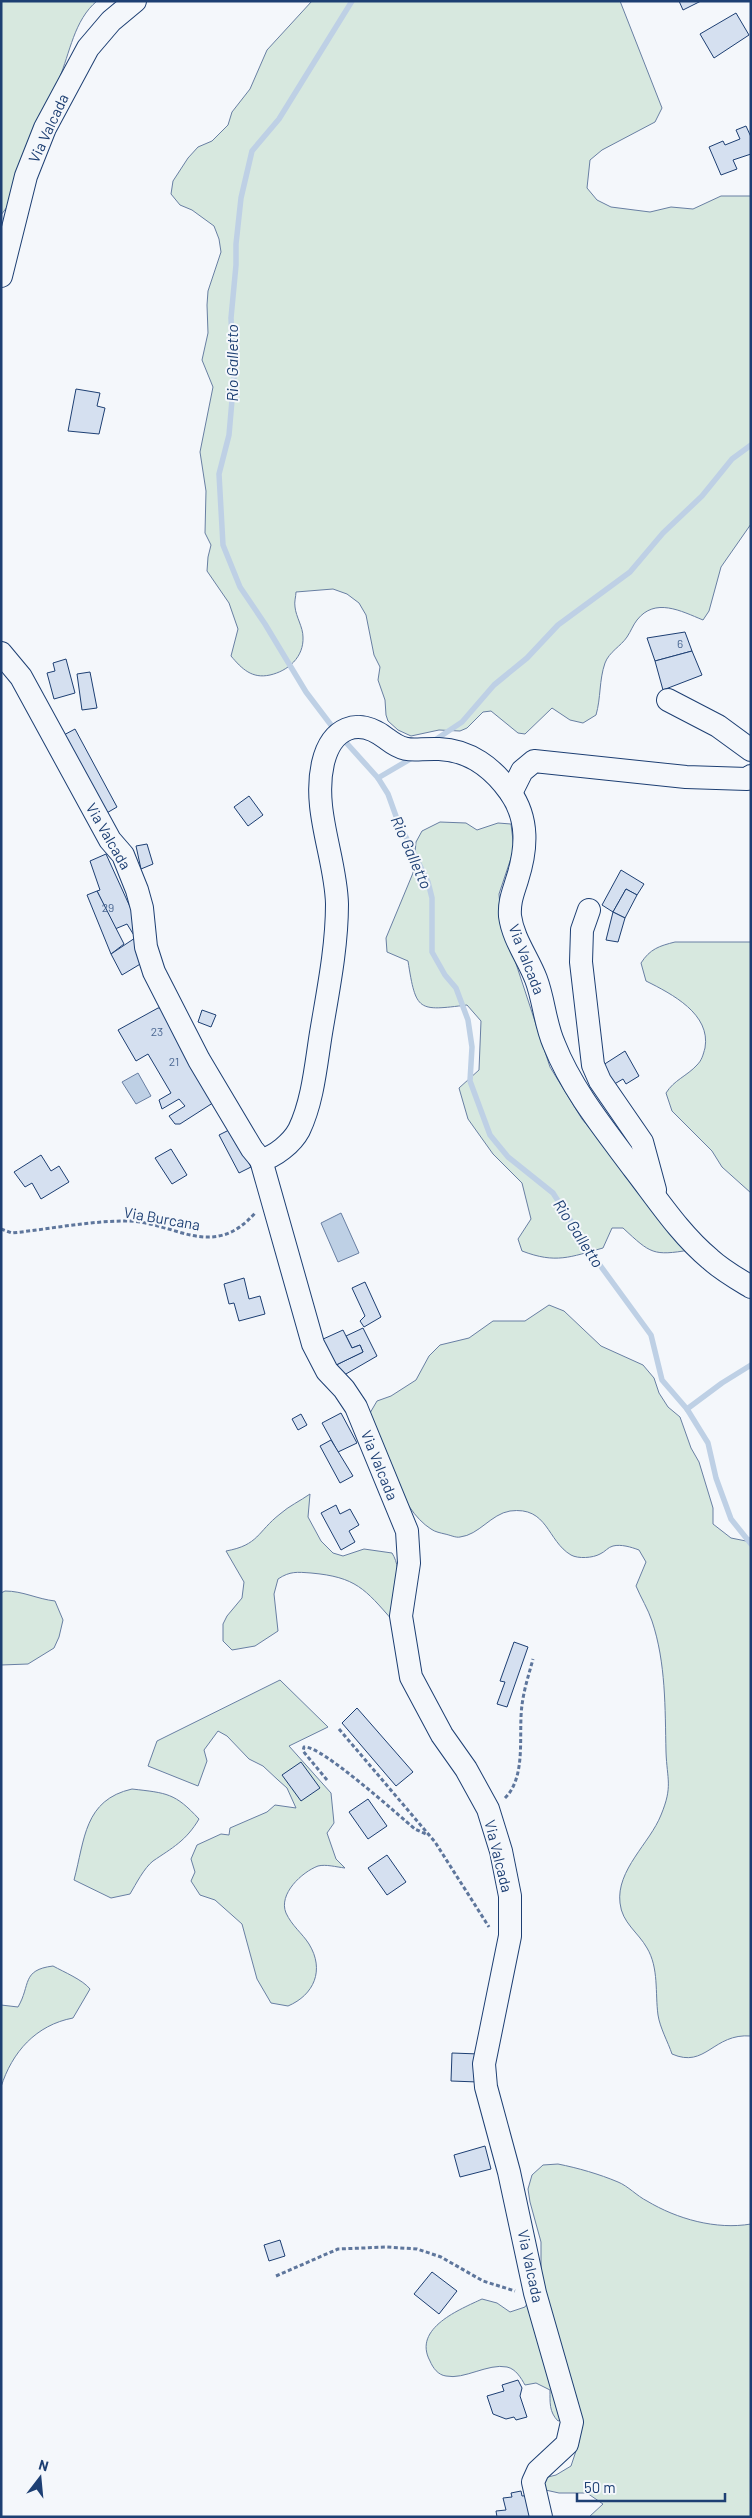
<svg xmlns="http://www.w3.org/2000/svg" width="752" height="2518" font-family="Barlow,sans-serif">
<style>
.green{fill:#d7e8df;stroke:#687fa3}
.water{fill:#bed0e5;stroke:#687fa3}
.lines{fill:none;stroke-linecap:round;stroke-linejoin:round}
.stream{stroke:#bed0e5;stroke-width:5.5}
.building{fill:#d5e0f0;stroke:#1d3f73}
.minor-casing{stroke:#1d3f73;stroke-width:24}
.path{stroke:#5e769c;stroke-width:3;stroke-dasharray:4 2.5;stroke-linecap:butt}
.minor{stroke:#f4f7fb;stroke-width:22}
.labels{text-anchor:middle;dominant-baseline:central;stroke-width:4;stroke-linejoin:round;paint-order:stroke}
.number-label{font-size:12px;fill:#4b6792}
.street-label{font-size:15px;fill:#1d3f73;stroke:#f4f7fb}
.water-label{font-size:16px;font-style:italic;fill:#1d3f73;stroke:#f4f7fb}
</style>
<rect width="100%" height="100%" fill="#f4f7fb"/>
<g class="green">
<path d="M1 1H97C74 20 70 53 59 79 42 122 24 165 7 207L1 215Z"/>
<path d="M312 1H620L662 108 655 122 602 150 590 160 587 188 597 200 611 207 650 212 671 207 693 209 721 196H751V524L721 567 709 611 703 620C681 611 655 597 637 620 633 625 631 631 627 637 621 646 609 652 605 663 599 680 601 698 596 715L583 723 570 720 552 708 525 734 518 733 491 711 483 712 467 728 460 731 439 730 411 736 398 730 388 721 386 715 385 700 378 680 380 667 374 655 366 615 359 603 347 594 333 589 296 592C296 596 294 602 295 607 296 617 303 627 303 637 304 657 288 671 270 675 252 679 242 669 231 656L238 629 229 603 207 571 208 557 211 545 205 533 206 491 200 452 213 387 202 360 208 333 207 305 208 291 221 252 219 239 214 226 192 210 180 205 171 194 173 181 188 158 198 147 212 141 228 125 232 112 250 89 267 50Z"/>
<path d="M440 822 466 823 477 830 498 823 511 824 514 849 499 894 501 918 550 1067 582 1119 690 1250C653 1256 651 1254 623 1228H612L603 1248C570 1257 556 1264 522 1251L518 1239 531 1219 522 1183 493 1154 468 1119 459 1088 479 1070 481 1021 467 1005C418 1011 416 1012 408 961L387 952 386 938 413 873 416 842 422 831Z"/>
<path d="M675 942H751V1193L722 1167 712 1151 672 1111 666 1093C674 1080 687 1076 697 1065 702 1060 703 1055 705 1048 711 1014 672 994 646 981L641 963C650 949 659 946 675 942Z"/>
<path d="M549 1305 564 1311 601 1346 643 1365 654 1378 659 1393 668 1407 680 1417 691 1448 699 1462 713 1508V1524L731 1538 746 1541 751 1537V2036C713 2033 706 2069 672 2054 668 2042 660 2028 658 2015 655 1993 659 1968 647 1948 638 1932 622 1923 620 1903 616 1870 650 1843 661 1815 673 1786 667 1780 666 1752 665 1708 666 1663 652 1621 648 1609 641 1598 636 1586L646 1562 639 1550C631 1547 621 1544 613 1546 608 1547 605 1552 600 1554 593 1558 578 1559 571 1555 547 1541 548 1506 510 1511 491 1514 479 1535 460 1537 456 1538 450 1535 445 1534 441 1533 435 1532 431 1529 399 1509 382 1447 370 1413L377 1401 391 1396 416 1380 429 1356 440 1345 469 1338 493 1321H525Z"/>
<path d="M310 1494 308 1517 321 1541 333 1553 343 1556 364 1549 392 1553C404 1572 395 1599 393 1621 365 1589 356 1577 311 1573 297 1572 290 1571 278 1579L274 1594 278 1631 255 1646 232 1650 223 1641V1624L227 1616 242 1598 244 1582 226 1551C259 1545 257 1532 280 1514 289 1506 300 1501 310 1494Z"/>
<path d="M5 1591C23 1591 37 1599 55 1601L63 1620 59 1637 54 1648 28 1664 1 1665V1593Z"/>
<path d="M280 1680 328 1727 289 1746 331 1793 334 1823 327 1833 336 1859 345 1868C336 1867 326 1864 318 1866 302 1872 278 1894 286 1913 292 1926 302 1933 309 1944 325 1970 314 1995 288 2006L271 2003 257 1979 242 1924 215 1900 200 1895 191 1881 195 1872 191 1859 197 1845 221 1834 229 1835 230 1828 267 1812 275 1805 296 1808 287 1788 278 1780 263 1766 249 1759 227 1736 218 1731 204 1750 207 1761 198 1786 148 1766 157 1741Z"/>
<path d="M132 1789C167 1793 175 1793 199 1819 186 1841 172 1848 153 1861 144 1868 136 1884 130 1894L111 1898 74 1880C85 1839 84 1800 132 1789Z"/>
<path d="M53 1966C64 1972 83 1980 90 1989L73 2018C36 2025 12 2052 1 2087V2005L18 2007C31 1985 21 1970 53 1966Z"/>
<path d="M558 2164C578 2168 599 2174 618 2182 628 2186 637 2196 647 2201 677 2219 716 2230 751 2224V2517H589L603 2504 587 2493H559L541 2489 536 2480 556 2475 571 2466 579 2442 566 2418 558 2421C549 2412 550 2402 550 2390L536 2383 525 2385C521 2378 516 2369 507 2367 488 2363 464 2380 446 2376 438 2375 433 2368 430 2361 412 2328 461 2309 482 2299L497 2303 510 2312 525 2307 533 2295 541 2269V2242L530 2202 528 2189 532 2175 543 2165Z"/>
</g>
<g class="water">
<path d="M138 1073 151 1096 136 1104 122 1082Z"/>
<path d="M341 1213 359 1253 338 1262 321 1223Z"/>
</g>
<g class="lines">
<g class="stream">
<path d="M331 725 306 692 265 624 240 587 223 545 219 474 229 435 234 377 231 318 236 265V244L241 198 252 151 279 119 352 1"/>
<path d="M342 738 378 778 388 794 397 819 428 882 432 898V952L445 975 456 988 468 1020 472 1047 470 1081 490 1135 508 1157 553 1193 594 1257 651 1335 662 1380 687 1409 708 1443 716 1478 731 1519 751 1544"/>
<path d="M432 742 462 722 494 685 527 658 558 625 630 572 663 533 702 496 732 459 751 445"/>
<path d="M378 778 412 758"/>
<path d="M687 1409 722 1383 751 1365"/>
</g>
</g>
<g class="building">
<path d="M679 1H701L683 10Z"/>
<path d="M736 13 749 35 714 58 700 34Z"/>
<path d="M746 126 751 137V154L733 160 737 169 721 175 709 147 723 141 725 145 740 139 736 130Z"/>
<path d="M76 389 100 393 97 406 105 408 99 434 68 431Z"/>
<path d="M685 632 692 651 655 661 647 638Z"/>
<path d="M692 651 702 675 663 690 655 661Z"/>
<path d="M66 659 75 693 54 699 47 673 55 671 53 663Z"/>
<path d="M90 672 97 708 82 710 77 674Z"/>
<path d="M75 729 117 807 105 814 62 736Z"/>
<path d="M249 796 263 815 248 826 234 807Z"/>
<path d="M147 844 153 864 141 869 136 846Z"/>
<path d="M106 854 136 920 135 937 127 924 115 929 97 891 100 890 90 861Z"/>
<path d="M621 870 644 884 637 895 626 889 613 912 602 905Z"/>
<path d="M626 889 637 895 625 918 613 912Z"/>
<path d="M97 891 124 944 111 954 87 895Z"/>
<path d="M613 912 625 918 618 942 606 940Z"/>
<path d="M135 938 147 960 122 975 111 954Z"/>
<path d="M158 1008H164L219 1099 180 1124H175L169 1116 185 1106 179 1099 162 1109 159 1100 171 1093 148 1054 136 1061 118 1030Z"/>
<path d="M202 1010 216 1015 211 1027 198 1022Z"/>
<path d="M625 1051 639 1076 626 1084 623 1079 611 1086 600 1067Z"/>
<path d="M231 1129 251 1167 239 1173 219 1135Z"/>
<path d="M171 1149 187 1175 172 1184 155 1158Z"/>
<path d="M41 1155 51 1171 59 1166 69 1182 41 1199 32 1183 25 1187 14 1172Z"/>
<path d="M244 1278 249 1299 260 1296 265 1314 239 1321 234 1303 229 1304 224 1284Z"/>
<path d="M365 1282 381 1317 364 1327 360 1321 365 1316 352 1288Z"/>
<path d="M363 1328 377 1356 339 1378 334 1366 363 1352 360 1345 352 1348 346 1336Z"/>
<path d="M343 1330 352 1348 360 1345 363 1352 334 1366 321 1340Z"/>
<path d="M341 1413 357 1443 338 1452 322 1423Z"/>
<path d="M301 1414 307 1425 298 1430 292 1419Z"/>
<path d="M331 1440 353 1476 340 1483 320 1446Z"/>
<path d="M336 1505 340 1514 350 1509 359 1525 349 1531 355 1542 341 1550 321 1513Z"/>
<path d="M514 1642 528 1647 507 1707 497 1704 505 1682 500 1681Z"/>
<path d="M357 1708 413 1772 396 1786 342 1723Z"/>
<path d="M301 1762 320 1788 301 1801 282 1775Z"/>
<path d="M368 1799 387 1826 368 1839 349 1812Z"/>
<path d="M387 1855 406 1882 387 1895 368 1868Z"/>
<path d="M452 2053 479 2054 478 2082 451 2081Z"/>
<path d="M485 2146 491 2169 460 2177 454 2155Z"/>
<path d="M280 2240 285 2256 269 2261 264 2245Z"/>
<path d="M432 2272 457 2291 439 2314 414 2294Z"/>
<path d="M518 2380 522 2388 520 2396 527 2417 516 2420 514 2417 506 2419 493 2414 487 2396 504 2391 502 2385Z"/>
<path d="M521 2491 522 2496 533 2495 537 2517H497L496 2511 506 2510 503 2498 512 2497 511 2493Z"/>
</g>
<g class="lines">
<g class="minor-casing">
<g id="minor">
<path d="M1 276 26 176 45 128 88 48 111 21 135 1"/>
<path d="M1 653 21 677 110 840 123 855 137 890 142 908 146 947 154 972 199 1060 252 1149 261 1160C275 1157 292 1143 299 1130 313 1101 316 1064 321 1033 328 991 337 947 337 904 336 858 312 810 323 763 331 729 357 715 387 739 408 755 414 748 439 749 469 750 493 768 510 792 529 819 527 849 517 880 513 893 509 902 510 916 513 939 528 958 536 979 544 1000 545 1024 554 1044 572 1090 605 1130 634 1169 658 1200 680 1234 710 1259 722 1270 736 1278 751 1287"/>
<path d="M668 700 718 726 751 750"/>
<path d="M511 793 522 771 534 761 686 777 747 779 751 776"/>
<path d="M589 910 582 930 581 962 593 1065 600 1081 642 1142 655 1190"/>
<path d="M261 1160 313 1344 327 1371 344 1389 356 1407 407 1531 409 1563 401 1616 411 1677 442 1735 466 1769 488 1809 501 1851 510 1896V1936L484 2064 486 2087 509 2172 535 2293 572 2422 567 2444 538 2471 533 2482 541 2517"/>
</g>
</g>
<g class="path">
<path d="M1 1229 12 1233C50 1229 89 1221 126 1221 174 1221 212 1262 255 1213"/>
<path d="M339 1729 435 1842 489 1927"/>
<path d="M327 1780 303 1751 304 1747C321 1745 398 1815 415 1829L428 1835"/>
<path d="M505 1798C527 1776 518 1734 522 1705 524 1689 529 1674 533 1659"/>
<path d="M276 2276 338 2249 387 2247 417 2249 441 2257 483 2281 515 2291"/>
</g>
<use href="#minor" class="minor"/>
</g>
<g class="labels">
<g class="number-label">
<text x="680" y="643">6</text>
<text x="108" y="907">29</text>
<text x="157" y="1031">23</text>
<text x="174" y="1061">21</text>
</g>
<g class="street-label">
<text transform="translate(48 128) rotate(-65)">Via Valcada</text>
<text transform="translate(109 836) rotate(60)">Via Valcada</text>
<text transform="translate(527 959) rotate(69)">Via Valcada</text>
<text transform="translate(162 1218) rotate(10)">Via Burcana</text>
<text transform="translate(380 1465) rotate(68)">Via Valcada</text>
<text transform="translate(499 1856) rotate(76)">Via Valcada</text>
<text transform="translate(531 2266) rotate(78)">Via Valcada</text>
</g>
<g class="water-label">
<text transform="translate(231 363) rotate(-90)">Rio Galletto</text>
<text transform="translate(412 852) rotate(66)">Rio Galletto</text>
<text transform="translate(579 1233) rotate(57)">Rio Galletto</text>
</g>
</g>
<rect width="752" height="2518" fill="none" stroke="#1d3f73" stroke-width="5"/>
<g transform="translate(40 2478) rotate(16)" stroke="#f4f7fb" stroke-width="4" paint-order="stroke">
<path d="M0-4L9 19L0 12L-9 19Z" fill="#1d3f73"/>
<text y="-8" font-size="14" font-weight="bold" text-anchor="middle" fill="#1d3f73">N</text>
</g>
<path d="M577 2493v8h148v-8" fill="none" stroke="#1d3f73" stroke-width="2.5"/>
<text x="584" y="2493" font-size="15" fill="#1d3f73" stroke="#f4f7fb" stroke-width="4" paint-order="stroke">50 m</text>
</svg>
